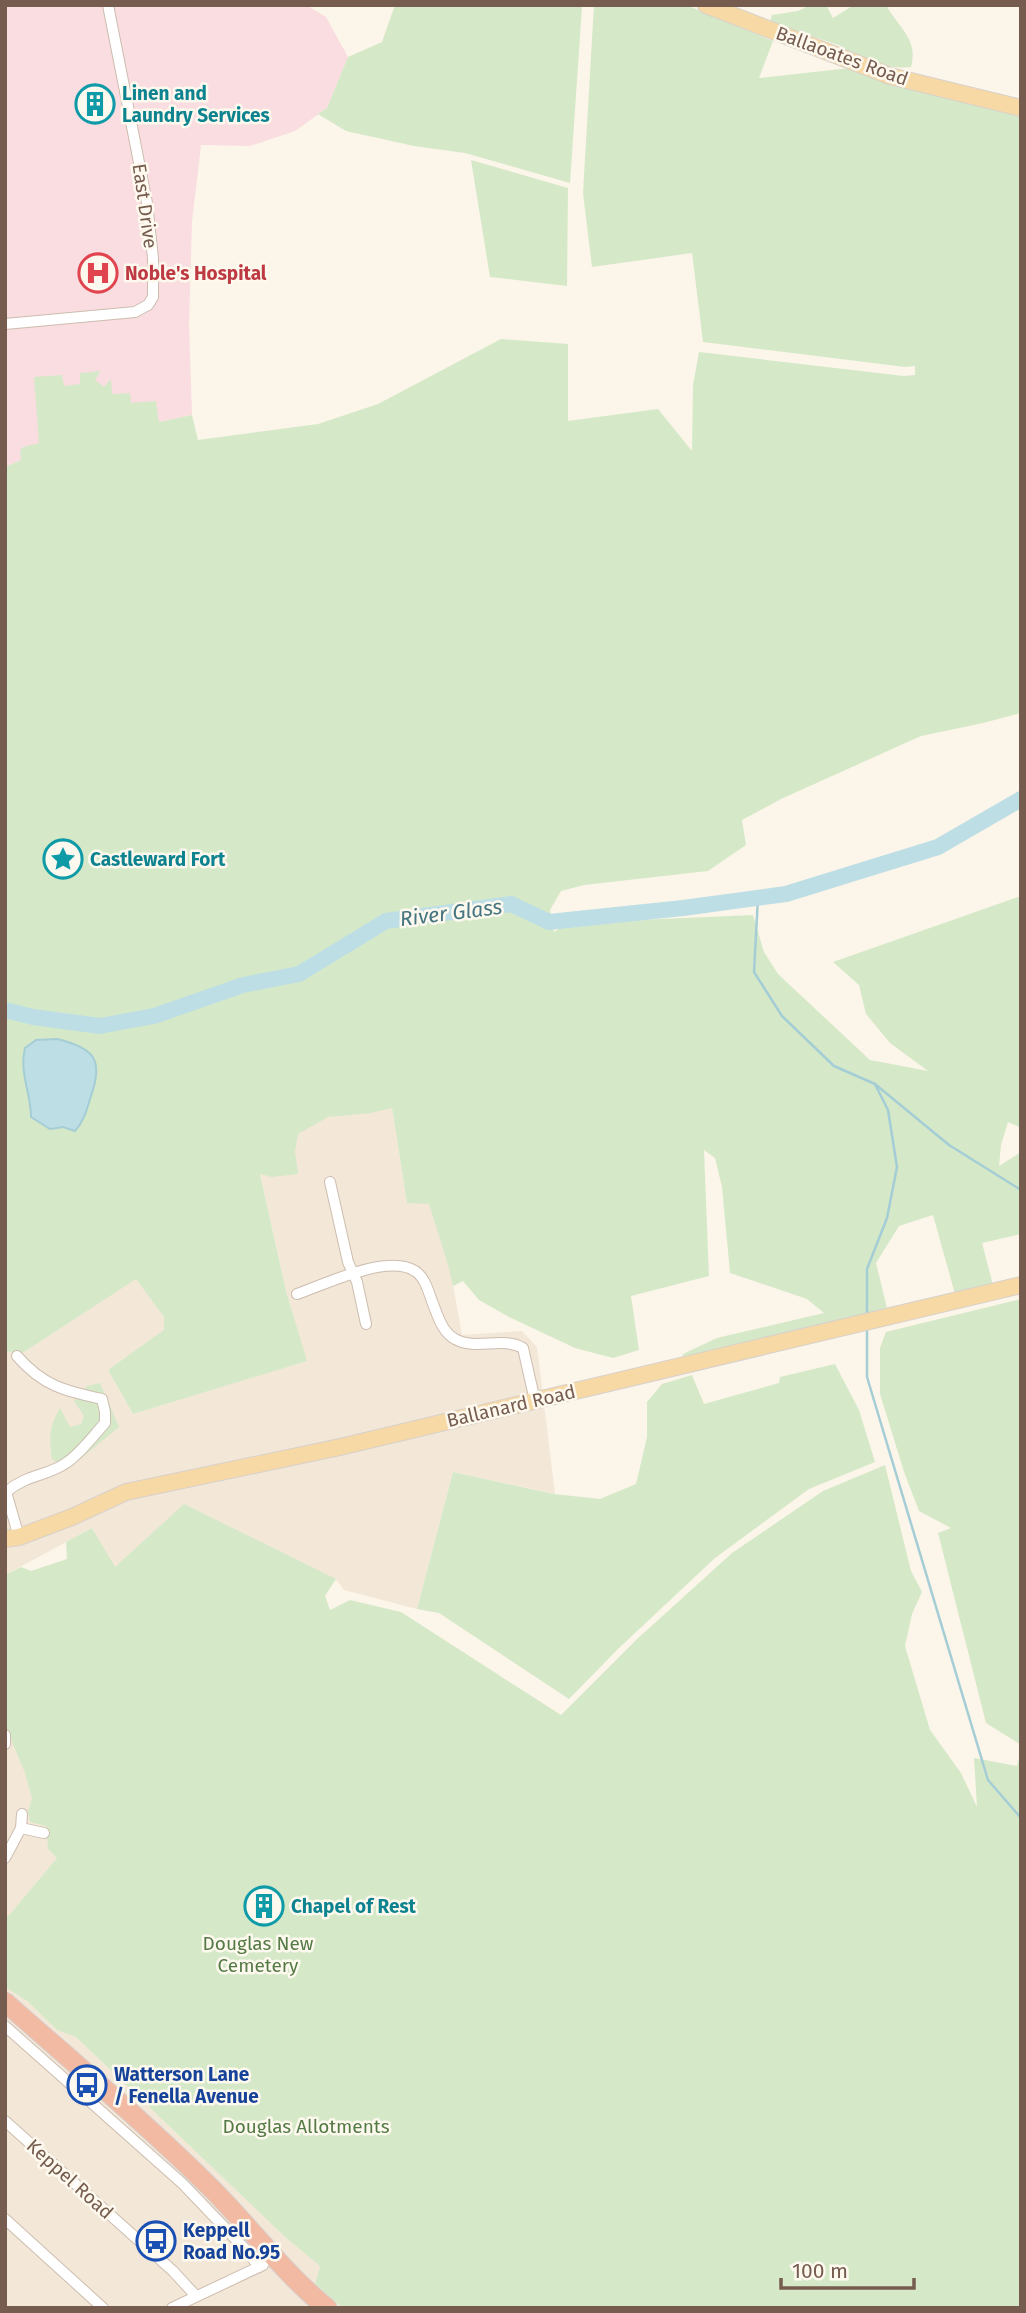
<svg xmlns="http://www.w3.org/2000/svg" width="1026" height="2313" font-family="'Fira Sans',sans-serif">
<style>
.residential{fill:#f3e7d8}
.medical{fill:#f9dde0}
.green{fill:#d5e9c8}
.water{fill:#bedee5;stroke:#a5cdd6;stroke-width:2}
.lines{fill:none;stroke-linecap:round;stroke-linejoin:round}
.stream{stroke:#a5cdd6;stroke-width:2.5}
.river{stroke:#bedee5;stroke-width:16}
.street-casing{stroke:#cdbdaf;stroke-width:12}
.primary-casing{stroke:#d8d1cd;stroke-width:18}
.highway-casing{stroke:#d8d1cd;stroke-width:21}
.street{stroke:#fff;stroke-width:10}
.primary{stroke:#f6d9a5;stroke-width:16}
.highway{stroke:#f2b9a3;stroke-width:19}
.labels{text-anchor:middle;dominant-baseline:central;stroke-width:5;stroke-linejoin:round;paint-order:stroke}
.street-label{font-size:19px;fill:#755c4e;stroke:#fef9ef}
.culture-label{font-size:19px;font-weight:bold;fill:#0d838f;stroke:#fef9ef;text-anchor:start}
.health-label{font-size:19px;font-weight:bold;fill:#be3a42;stroke:#fef9ef;text-anchor:start}
.park-label{font-size:19px;fill:#547a46;stroke:#fef9ef}
.transit-label{font-size:19px;font-weight:bold;fill:#164399;stroke:#fef9ef;text-anchor:start}
.water-label{font-size:21px;font-style:italic;fill:#457580;stroke:#fef9ef}
</style>
<rect width="100%" height="100%" fill="#fcf5e9"/>
<g class="residential">
<path d="M392 1108 407 1203H429L450 1268 462 1335 522 1331 537 1347 555 1494 453 1472 417 1609 344 1590 336 1579 114 1568 92 1528 5 1575V1351L21 1354 136 1278 164 1317V1331L108 1370 133 1414 306 1361 286 1291 250 1128Z"/>
<path d="M5 1714 46 1826 48 1849 57 1858 5 1920Z"/>
<path d="M5 1987 27 2001 57 2030 76 2037 285 2237 320 2266 315 2284 343 2308H5Z"/>
</g>
<path class="medical" d="M5 5H306L326 17 348 57 327 108 295 131 250 146 201 145 192 222 189 324 192 415 100 435 35 454 5 467Z"/>
<g class="green">
<path d="M395 5 582 7 570 183 465 153 414 146 346 131 318 114 327 108 348 57 382 42Z"/>
<path d="M594 5H686L773 41 759 78 850 68 896 83 1021 117V713L983 723 921 736 781 799 742 820 746 845 708 871 584 885 561 891 550 910 554 932 562 927 637 920 753 915 764 952 778 974 870 1060 928 1071 890 1043 866 1014 859 985 833 962 1021 896V1128L1008 1122 1001 1145 999 1166 1021 1152V1234L982 1243 993 1285 955 1294 933 1215 899 1226 876 1263 888 1312 682 1360 683 1354 717 1338 824 1313 807 1299 730 1273 722 1187 715 1158 704 1150 709 1276 631 1296 639 1350 613 1358 575 1348 509 1317 479 1300 463 1281 453 1286 449 1268 429 1204 407 1203 392 1108 371 1113 328 1117 298 1134 295 1151 298 1174 272 1177 260 1174 286 1291 307 1361 133 1414 108 1370 164 1330V1317L136 1279 21 1354 5 1351V467L21 460 20 451 23 447 39 443 34 377 62 375 64 386 80 384V373L101 371 95 380 104 387 111 379 112 394 130 393 131 403 156 401 159 422 192 415 198 440 318 424 378 404 501 339 568 344V421L658 409 692 451 693 385 699 352 904 376 915 375V366L905 367 703 342 692 253 592 267 583 193Z"/>
<path d="M810 5H826L833 18 854 5H886C899 28 919 40 911 67 887 69 863 63 842 53L841 46 770 22 772 15 798 11Z"/>
<path d="M471 160 568 188 567 286 490 277Z"/>
<path d="M1021 1299V1745L986 1723 938 1533 951 1528 919 1511 904 1472 880 1394V1348L886 1332Z"/>
<path d="M835 1364 859 1410 875 1462 809 1489 715 1558 619 1648 569 1699 439 1613 417 1609 453 1472 554 1494 600 1499 636 1484 647 1437V1402L662 1384 692 1375 704 1404 779 1383 780 1377Z"/>
<path d="M100 1383 119 1427 67 1470 52 1459C49 1439 49 1426 60 1408L70 1427 81 1424 84 1416 74 1401 87 1386Z"/>
<path d="M885 1465 911 1571 922 1592 912 1614 905 1646 930 1730 961 1773 977 1807 974 1758 1017 1766 1021 1750V2308H343L315 2284 320 2266 285 2237 76 2037 57 2030 27 2001 5 1987V1920L57 1858 48 1849 46 1826 30 1822 28 1811 32 1799 25 1773 5 1725V1575L21 1567 31 1571 67 1559 66 1542 92 1528 115 1567 184 1504 336 1579 325 1596 330 1610 350 1600 401 1612 561 1715 636 1640 732 1553 823 1491Z"/>
</g>
<path class="water" d="M57 1039C94 1048 104 1059 91 1096 87 1109 84 1121 75 1131L63 1127 50 1129 31 1117C31 1092 19 1074 25 1048L36 1040Z"/>
<g class="lines">
<g class="stream">
<path d="M758 897 754 972 782 1016 834 1066 875 1084 949 1145 1021 1190"/>
<path d="M867 1316V1269L887 1218 897 1167 888 1110 875 1084"/>
<path d="M867 1327V1377L988 1780 1021 1818"/>
</g>
<path class="river" d="M5 1010 33 1017 100 1026 154 1016 243 985 299 974 386 921 511 904 549 922 683 908 786 894 938 847 1021 799"/>
<g class="street-casing">
<g id="street">
<path d="M5 324 135 312 148 305 153 297V258L147 203 108 5"/>
<path d="M330 1182 348 1262 357 1282 366 1324"/>
<path d="M297 1294C324 1285 387 1253 415 1271 425 1277 429 1293 433 1304 438 1316 442 1332 455 1339 476 1351 502 1336 523 1348L535 1401"/>
<path d="M17 1356C43 1386 65 1391 102 1399L105 1412V1423C93 1436 81 1453 66 1463 48 1476 27 1474 6 1492L19 1537"/>
<path d="M5 1735V1744"/>
<path d="M21 1828 22 1814"/>
<path d="M5 1858 21 1828 44 1833"/>
<path d="M5 2026 183 2184 248 2252 259 2267"/>
<path d="M5 2121 173 2271 195 2295"/>
<path d="M5 2219 103 2308"/>
<path d="M172 2308 263 2265"/>
</g>
</g>
<g class="primary-casing">
<g id="primary">
<path d="M706 5 890 76 1021 108"/>
<path d="M5 1539 19 1537 72 1517 126 1492 340 1447 1021 1285"/>
</g>
</g>
<g class="highway-casing">
<path id="highway" d="M5 2002C73 2062 143 2121 208 2185 249 2225 282 2272 327 2308"/>
</g>
<use href="#street" class="street"/>
<use href="#primary" class="primary"/>
<use href="#highway" class="highway"/>
</g>
<defs>
<g id="building-ring" transform="scale(2.0125)"><circle r="9.5" fill="#fef9ef" stroke="#0f9aa8" stroke-width="1.5"/><path d="M-4-6H4V6H1V3H-1V6H-4ZM-2.5-4.3h1.7v1.8h-1.7ZM.8-4.3h1.7v1.8H.8ZM-2.5-1h1.7V.8h-1.7ZM.8-1h1.7V.8H.8Z" fill="#0f9aa8"/></g>
<g id="hospital-ring" transform="scale(2.0125)"><circle r="9.5" fill="#fef9ef" stroke="#e0444e" stroke-width="1.5"/><path d="M-5-5h3v3.5h4V-5h3V5h-3V1.5h-4V5h-3Z" fill="#e0444e"/></g>
<g id="sight-ring" transform="scale(2.0125)"><circle r="9.5" fill="#fef9ef" stroke="#0f9aa8" stroke-width="1.5"/><path d="M0-6L1.8-2.2L6-1.7L2.9 1.2L3.7 5.4L0 3.3L-3.7 5.4L-2.9 1.2L-6-1.7L-1.8-2.2Z" fill="#0f9aa8"/></g>
<g id="bus-ring" transform="scale(2.0125)"><circle r="9.5" fill="#fef9ef" stroke="#1a4fb4" stroke-width="1.5"/><path d="M-5-6H5V4H4V6H2V4H-2V6H-4V4H-5ZM-3.5-4V0h7V-4ZM-3.5 1.2v1.5H-2V1.2ZM2 1.2v1.5H3.5V1.2Z" fill="#1a4fb4"/></g>
</defs>
<g fill-rule="evenodd">
<use href="#building-ring" x="95" y="104"/>
<use href="#hospital-ring" x="98" y="273"/>
<use href="#sight-ring" x="63" y="859"/>
<use href="#building-ring" x="264" y="1906"/>
<use href="#bus-ring" x="87" y="2085"/>
<use href="#bus-ring" x="156" y="2241"/>
</g>
<g class="labels">
<g class="street-label">
<text transform="translate(842 56) rotate(20)">Ballaoates Road</text>
<text transform="translate(145 206) rotate(82)">East Drive</text>
<text transform="translate(511 1406) rotate(-13)">Ballanard Road</text>
<text transform="translate(70 2179) rotate(42)">Keppel Road</text>
</g>
<g class="culture-label">
<text x="122" y="93">Linen and<tspan x="122" dy="22">Laundry Services</tspan></text>
<text x="90" y="859">Castleward Fort</text>
<text x="291" y="1906">Chapel of Rest</text>
</g>
<g class="health-label">
<text x="125" y="273">Noble's Hospital</text>
</g>
<g class="park-label">
<text x="258" y="1943">Douglas New<tspan x="258" dy="22">Cemetery</tspan></text>
<text x="306" y="2126">Douglas Allotments</text>
</g>
<g class="transit-label">
<text x="114" y="2074">Watterson Lane<tspan x="114" dy="22">/ Fenella Avenue</tspan></text>
<text x="183" y="2230">Keppell<tspan x="183" dy="22">Road No.95</tspan></text>
</g>
<g class="water-label">
<text transform="translate(451 913) rotate(-7)">River Glass</text>
</g>
</g>
<rect width="1026" height="2313" fill="none" stroke="#755c4e" stroke-width="14"/>
<path d="M781 2278v10h133v-10" fill="none" stroke="#755c4e" stroke-width="3.5"/>
<text x="792" y="2278" font-size="21" fill="#755c4e" stroke="#fef9ef" stroke-width="5" paint-order="stroke">100 m</text>
</svg>
